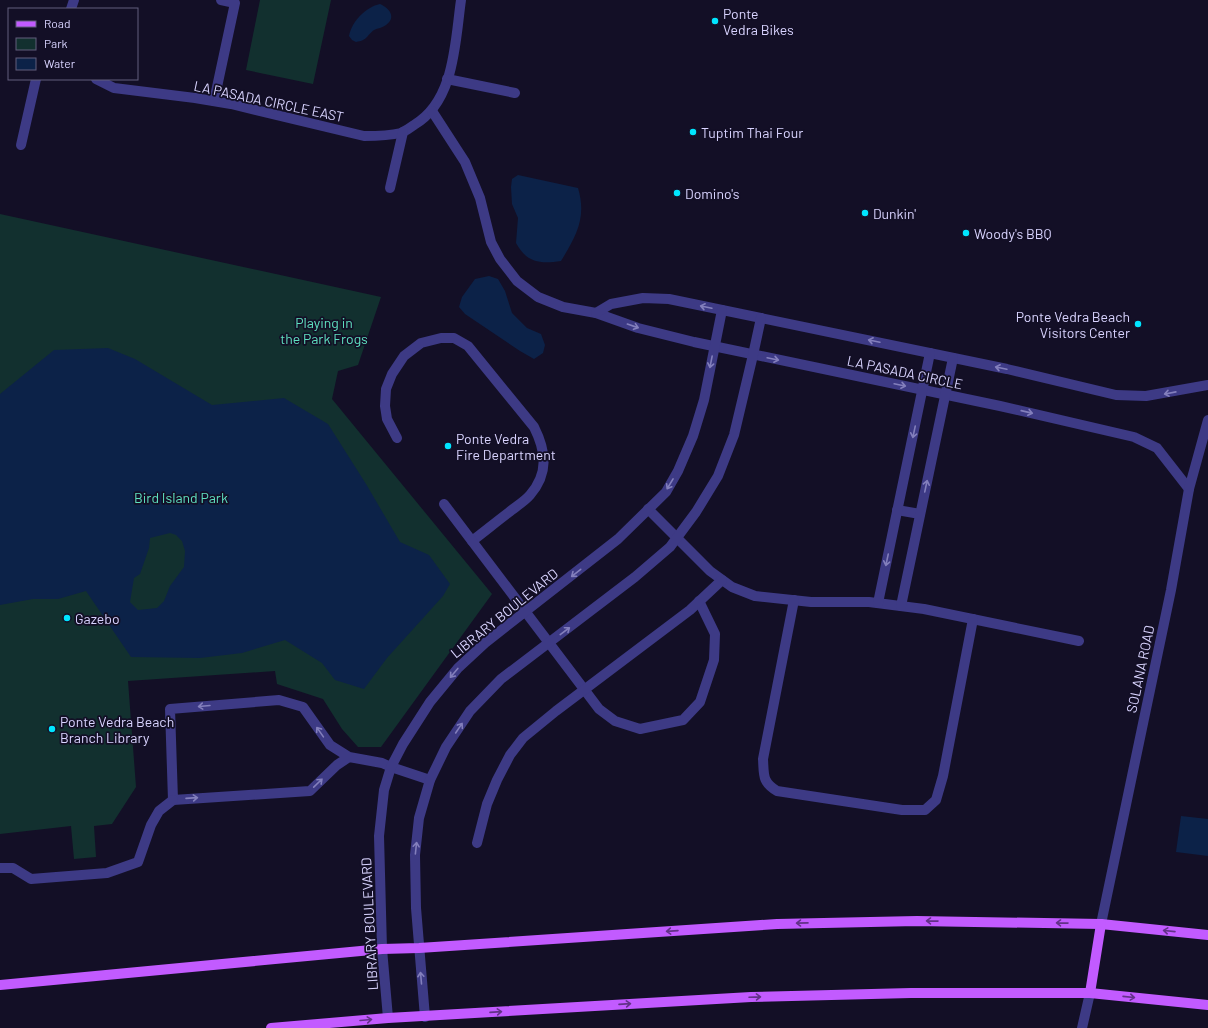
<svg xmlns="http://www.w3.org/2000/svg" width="1208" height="1028" font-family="Barlow,sans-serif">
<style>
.green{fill:#12302f}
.water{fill:#0c2248;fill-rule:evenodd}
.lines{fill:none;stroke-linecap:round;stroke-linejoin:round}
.minor{stroke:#3d3a85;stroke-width:10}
.major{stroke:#c25bff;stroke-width:10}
.oneway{stroke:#837fbc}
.oneway2{stroke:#623188}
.poi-dot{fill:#00e5ff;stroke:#130f26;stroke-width:1.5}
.labels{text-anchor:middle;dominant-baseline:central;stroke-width:3.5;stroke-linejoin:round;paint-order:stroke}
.poi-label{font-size:14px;fill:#d9d4ff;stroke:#130f26;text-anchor:start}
.street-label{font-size:14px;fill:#d9d4ff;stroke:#130f26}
.park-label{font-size:14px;fill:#5fe0c0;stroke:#130f26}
</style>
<rect width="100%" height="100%" fill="#130f26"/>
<g class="green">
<path d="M260 0H331L313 84 246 70Z"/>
<path d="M0 214 381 297 358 365 338 371 332 399 492 594 381 747H358L342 729 323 699 277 684 275 671 128 681 136 787 112 824 94 826 96 857 74 859 71 826 0 834Z"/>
</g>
<g class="water">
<path d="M380 4C389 8 397 17 386 25 382 28 378 28 374 30 366 36 368 40 356 42L352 40 349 36C352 21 366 7 380 4Z"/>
<path d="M518 175 578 188C587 218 576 236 561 261 540 264 527 263 516 243L518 218 512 204 511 187 512 179Z"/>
<path d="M489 276 498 279 505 291 512 313 527 328 541 334 545 345 543 353 534 359 520 351 465 314 459 307 462 297 475 279Z"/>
<path d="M108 348 135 359 212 405 284 398 328 424 366 484 400 542 429 555 450 584 443 596 387 658 364 689 335 680 322 663 285 640 242 653 200 658 131 657 86 591 58 599H33L0 605V394L54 350ZM170 533 176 535 182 541 185 551 184 567 170 586 164 601 157 608 138 610 130 602 134 578 140 574 149 548 150 538Z"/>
<path d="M1181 816 1208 819V856L1176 852Z"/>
</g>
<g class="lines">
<g class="minor">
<path d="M71 9 74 0"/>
<path d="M96 79 114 88 195 98 231 104 364 136C377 136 388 136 401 133 405 131 410 128 414 125 455 101 455 42 461 0"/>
<path d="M447 79 515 93"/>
<path d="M214 101 235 3 221 0"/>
<path d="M432 111 465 162 480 198 491 242 500 259 517 281 538 297 563 307 596 313 638 328 694 342 1000 406 1134 437 1157 448 1189 489"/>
<path d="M21 145 36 79"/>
<path d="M390 188 403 132"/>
<path d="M596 313 611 304 643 298 669 299 1007 369 1116 395 1146 396 1208 385"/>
<path d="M397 438 387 419 385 406 386 389 392 374 404 356 421 343 441 338H454L468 346 534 427C546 451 549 473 530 495 524 502 515 507 508 513 496 522 484 532 472 541"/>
<path d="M444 504 599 709 615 721 640 729 683 720 700 702 714 660 715 634 699 601"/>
<path d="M648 509 710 571 732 587 755 596 811 602H869L924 609 1079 641"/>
<path d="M897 510 920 514"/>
<path d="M794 600 763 759C764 775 762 782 777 791L902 810H925L936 800 943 776 973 619"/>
<path d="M878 603 930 353"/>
<path d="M901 606 953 358"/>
<path d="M349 757 337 765 310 791 173 800 170 709 279 700 303 707 330 745 349 757 382 763 391 767 430 780"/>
<path d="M477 843 487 804 497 780 510 755 523 738 556 711 690 610 722 580"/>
<path d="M0 868H13L31 879 107 873 138 862 151 825 159 811 173 800"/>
<path d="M1101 924 1171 590 1189 489 1208 420"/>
<path d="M425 1017 416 908 415 855 419 818 430 780 446 747 470 711 501 679 635 577 670 547 696 512 718 476 734 435 753 355 761 318"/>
<path d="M388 1018 382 949 379 836 384 790 391 767 403 744 430 702 458 668 485 643 618 539 666 492 678 471 693 436 704 400 722 310"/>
<path d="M1082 1028 1090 993"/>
</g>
<g class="major">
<path d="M0 985 382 949 419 948 777 924 917 921 1101 924 1208 935"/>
<path d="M1090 993 1101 924"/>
<path d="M271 1028 388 1018 751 997 911 993H1090L1208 1005"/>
</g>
</g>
<defs><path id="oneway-shaft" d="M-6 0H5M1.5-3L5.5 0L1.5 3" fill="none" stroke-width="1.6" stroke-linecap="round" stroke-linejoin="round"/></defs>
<g class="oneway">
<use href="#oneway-shaft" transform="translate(706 307) rotate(-168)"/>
<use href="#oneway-shaft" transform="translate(633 326) rotate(19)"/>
<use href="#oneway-shaft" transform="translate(874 341) rotate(-168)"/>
<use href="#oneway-shaft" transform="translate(773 359) rotate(12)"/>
<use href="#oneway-shaft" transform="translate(711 362) rotate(101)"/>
<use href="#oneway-shaft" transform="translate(1001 368) rotate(-168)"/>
<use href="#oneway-shaft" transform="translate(900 385) rotate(12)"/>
<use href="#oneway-shaft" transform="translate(1170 393) rotate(169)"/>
<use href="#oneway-shaft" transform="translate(1027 412) rotate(13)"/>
<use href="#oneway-shaft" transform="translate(914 432) rotate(102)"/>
<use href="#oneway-shaft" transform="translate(670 484) rotate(121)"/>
<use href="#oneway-shaft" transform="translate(926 486) rotate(-78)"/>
<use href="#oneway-shaft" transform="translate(887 560) rotate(102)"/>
<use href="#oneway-shaft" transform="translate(576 573) rotate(142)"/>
<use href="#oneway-shaft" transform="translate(565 631) rotate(-37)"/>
<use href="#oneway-shaft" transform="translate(454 673) rotate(130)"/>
<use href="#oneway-shaft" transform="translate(204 706) rotate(175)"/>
<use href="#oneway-shaft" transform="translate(459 728) rotate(-56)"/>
<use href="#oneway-shaft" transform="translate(320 732) rotate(-125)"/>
<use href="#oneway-shaft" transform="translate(318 783) rotate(-44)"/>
<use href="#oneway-shaft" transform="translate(192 798) rotate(-4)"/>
<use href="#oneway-shaft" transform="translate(416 848) rotate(-84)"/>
<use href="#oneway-shaft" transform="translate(421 978) rotate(-95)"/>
</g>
<g class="oneway2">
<use href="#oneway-shaft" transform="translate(932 921) rotate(-179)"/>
<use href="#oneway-shaft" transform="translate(802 923) rotate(179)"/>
<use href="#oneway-shaft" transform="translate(1062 923) rotate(-179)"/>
<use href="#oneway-shaft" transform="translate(672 931) rotate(176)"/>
<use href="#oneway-shaft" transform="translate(1169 931) rotate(-174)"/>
<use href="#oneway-shaft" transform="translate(755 997) rotate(-2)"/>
<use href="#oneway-shaft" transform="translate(1129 997) rotate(6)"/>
<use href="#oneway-shaft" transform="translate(625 1004) rotate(-4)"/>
<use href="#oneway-shaft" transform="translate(496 1012) rotate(-4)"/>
<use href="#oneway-shaft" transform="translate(366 1020) rotate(-5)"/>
</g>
<g class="poi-dot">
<circle cx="715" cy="21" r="4"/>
<circle cx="693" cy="132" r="4"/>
<circle cx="677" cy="193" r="4"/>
<circle cx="865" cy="213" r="4"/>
<circle cx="966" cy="233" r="4"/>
<circle cx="1138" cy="324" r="4"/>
<circle cx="448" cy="446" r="4"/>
<circle cx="67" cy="618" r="4"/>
<circle cx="52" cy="729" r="4"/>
</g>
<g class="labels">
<g class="poi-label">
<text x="723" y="13">Ponte<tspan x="723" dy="16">Vedra Bikes</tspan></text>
<text x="701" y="132">Tuptim Thai Four</text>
<text x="685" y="193">Domino's</text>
<text x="873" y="213">Dunkin'</text>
<text x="974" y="233">Woody's BBQ</text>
<text x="1130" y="316" text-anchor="end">Ponte Vedra Beach<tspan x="1130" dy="16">Visitors Center</tspan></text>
<text x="456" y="438">Ponte Vedra<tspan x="456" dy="16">Fire Department</tspan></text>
<text x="75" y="618">Gazebo</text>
<text x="60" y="721">Ponte Vedra Beach<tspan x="60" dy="16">Branch Library</tspan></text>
</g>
<g class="street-label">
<text transform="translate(269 101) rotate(12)">LA PASADA CIRCLE EAST</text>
<text transform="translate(905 372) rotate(12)">LA PASADA CIRCLE</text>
<text transform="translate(504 613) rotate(-39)">LIBRARY BOULEVARD</text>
<text transform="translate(1140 669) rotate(-78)">SOLANA ROAD</text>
<text transform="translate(369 924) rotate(-93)">LIBRARY BOULEVARD</text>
</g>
<g class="park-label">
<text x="324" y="322">Playing in<tspan x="324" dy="16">the Park Frogs</tspan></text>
<text x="181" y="497">Bird Island Park</text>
</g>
</g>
<rect x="8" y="8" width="130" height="72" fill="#130f26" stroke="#625e7d"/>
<rect x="16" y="21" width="20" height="6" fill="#c25bff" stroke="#625e7d"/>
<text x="44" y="28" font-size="12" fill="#d9d4ff">Road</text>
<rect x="16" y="38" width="20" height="12" fill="#12302f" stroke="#625e7d"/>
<text x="44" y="48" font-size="12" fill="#d9d4ff">Park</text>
<rect x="16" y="58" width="20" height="12" fill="#0c2248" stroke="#625e7d"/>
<text x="44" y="68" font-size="12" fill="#d9d4ff">Water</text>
</svg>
